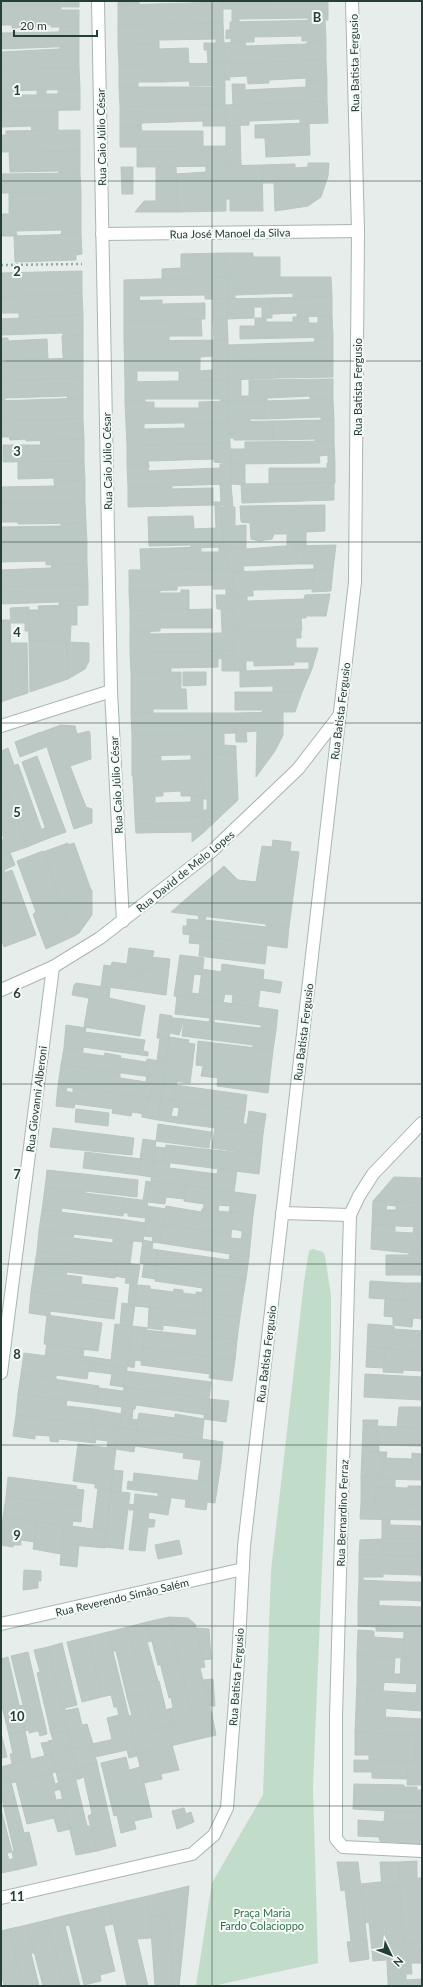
<svg xmlns="http://www.w3.org/2000/svg" width="423" height="1987" font-family="Lato,sans-serif">
<style>
.green{fill:#c1dcc9}
.building{fill:#bbc8c3;stroke:#b9c6c1;fill-rule:evenodd}
.lines{fill:none;stroke-linecap:round;stroke-linejoin:round}
.minor-casing{stroke:#a9b5b1;stroke-width:14}
.path{stroke:#89aea3;stroke-width:2.5;stroke-dasharray:2 3;stroke-linecap:butt}
.minor{stroke:#fff;stroke-width:12}
.grid{fill:none;stroke:#263e38;stroke-width:1;stroke-opacity:0.55}
.labels{text-anchor:middle;dominant-baseline:central;stroke-width:4;stroke-linejoin:round;paint-order:stroke}
.street-label{font-size:11px;fill:#263e38;stroke:#f6faf8}
.park-label{font-size:11px;fill:#34714d;stroke:#f6faf8}
.grid-label{font-size:13px;text-anchor:middle;font-weight:bold;fill:#263e38;stroke:#f6faf8;stroke-width:4;stroke-linejoin:round;paint-order:stroke}
</style>
<rect width="100%" height="100%" fill="#e6edea"/>
<path class="green" d="M313 1249 323 1252 325 1256 331 1296V1350L313 1787 318 1963 213 1986H196L212 1883 263 1795 271 1571 304 1282 309 1251Z"/>
<g class="building">
<path d="M1 1H79V7L1 6Z"/>
<path d="M118 1H139V4L118 5Z"/>
<path d="M328 1V20L308 21V18L239 19V22H232V9H223V2Z"/>
<path d="M223 2V23L118 25V5Z"/>
<path d="M1 6H61V10H79V27H51V25H39V27L12 28V25H1Z"/>
<path d="M325 20 326 40 302 41V36L254 37V42H231V38L226 39V30H230V22Z"/>
<path d="M223 23 224 43H216V39L159 40V44L118 45V25Z"/>
<path d="M60 27H79V46L1 49V33L59 32Z"/>
<path d="M326 40V60L224 63V43L245 42 246 46 307 44V42Z"/>
<path d="M204 43H224V63H208L207 50H204Z"/>
<path d="M159 44V49L188 48 189 64 119 65 118 45Z"/>
<path d="M60 46H79V68L1 69V52L60 49Z"/>
<path d="M326 60 327 80 306 81V78L269 80V83L248 84 247 76 229 77 230 80H225L224 63Z"/>
<path d="M224 63 225 85 190 86 189 81 161 82H138V87H119V65Z"/>
<path d="M79 68 80 89 1 91V69Z"/>
<path d="M327 80V101L233 105 232 84H245V90L306 87V81Z"/>
<path d="M213 85H225V105L120 107 119 87H213Z"/>
<path d="M58 89H80V110L2 111 1 91 19 90 20 95H37V90H46V94H58Z"/>
<path d="M327 101 328 123 300 124V119L249 121V125L226 126 225 105Z"/>
<path d="M225 105 226 126H203V121L142 123 141 126 120 127V107Z"/>
<path d="M58 110V131H32L31 126 1 127V111Z"/>
<path d="M309 123 310 155 266 157 265 138H255V125Z"/>
<path d="M240 125 241 165 226 166V126Z"/>
<path d="M141 126 142 131H203V147H120V127Z"/>
<path d="M80 130V151L1 152V135H6V131Z"/>
<path d="M226 146V166L137 167V147Z"/>
<path d="M80 151V173H59V171L10 172 9 152Z"/>
<path d="M308 163H329L328 176 321 197 308 206 275 211 274 183H262V165L295 164V168L308 167Z"/>
<path d="M262 165 263 211H230V199H226V166Z"/>
<path d="M206 166H226V211L178 212 176 174 206 172Z"/>
<path d="M121 167H133V194H122Z"/>
<path d="M156 167H176L178 212H135L144 201H156Z"/>
<path d="M80 173 81 192 1 193V174Z"/>
<path d="M81 192V214H9V193Z"/>
<path d="M1 214H81V234H61L62 230 16 231 17 236H1Z"/>
<path d="M81 234 82 254 76 255V260L15 262 14 236Z"/>
<path d="M226 253 227 277 162 279V269L181 268V254Z"/>
<path d="M226 253H253V257H280V277H227Z"/>
<path d="M82 271V293L1 297V273Z"/>
<path d="M227 277V299H205V295L139 296 140 301H124V280Z"/>
<path d="M227 277H331L332 297 293 298V293L235 295V299H227Z"/>
<path d="M82 293 83 315 19 318V313H1V297Z"/>
<path d="M332 297V316L297 317V313L272 314 271 298Z"/>
<path d="M271 298 272 318H262V307H254V318L227 319V299Z"/>
<rect x="213" y="299" width="14" height="20"/>
<path d="M162 300V304L205 303V319L124 322V301Z"/>
<path d="M83 315V335L63 336V333L1 335V319Z"/>
<path d="M318 316H332L333 337 240 339V326H255V318H266V322H293V317H308L309 323H318Z"/>
<path d="M201 319 202 336H169V341H124V322Z"/>
<path d="M213 319H227L228 340H214Z"/>
<path d="M83 335V358H63L62 336Z"/>
<path d="M314 337H333V358L228 360V345L315 342Z"/>
<path d="M1 338H8V341L47 339 48 359 1 360Z"/>
<path d="M228 340V380L179 381V371H137V382H125L124 341ZM213 356V370L200 371V357Z"/>
<path d="M83 358V378L1 381V362H6V360Z"/>
<path d="M333 358V377L278 378 277 359Z"/>
<path d="M277 359 278 378 228 380V360Z"/>
<path d="M83 378V398L68 399 67 396 5 398V401H1V381Z"/>
<path d="M333 379V399H310V396L267 398V401H241V396H249V380Z"/>
<path d="M228 380 229 401 221 402V399H145V402H125V382Z"/>
<path d="M228 380H241V401H229Z"/>
<path d="M83 398V419L1 421V401Z"/>
<path d="M333 399 334 420H321V417L264 419V401Z"/>
<path d="M229 401V422L126 424 125 402H154V408H199V402Z"/>
<path d="M229 401H264V419H250V422H229Z"/>
<path d="M83 419 84 439 26 441V439L10 440 9 437H1V421Z"/>
<path d="M334 420V441L315 442V439L273 440 272 421Z"/>
<path d="M272 421 273 440H234V438H230L229 422Z"/>
<path d="M229 422 230 443 127 446 126 424H144V429L185 428V423Z"/>
<path d="M84 439V461L3 462V445H41L40 440Z"/>
<path d="M334 441 335 463H328V455L319 456 320 463 231 464 230 449H245V442Z"/>
<path d="M230 443 231 464 214 462V459L148 461 149 466H127V446Z"/>
<path d="M84 461 85 481 54 482V478L18 479V462Z"/>
<path d="M245 463V485L231 484V464Z"/>
<path d="M327 463H335V483L269 484V468H327Z"/>
<path d="M220 464H231V484L128 487 127 466H149L148 471 220 468Z"/>
<path d="M85 481V502L1 503V487L55 486 54 482Z"/>
<path d="M334 483V500L242 503 241 484Z"/>
<path d="M231 484 233 507 215 505 128 507V487L172 486V489L213 488V502H221L220 485Z"/>
<path d="M85 502 86 523 18 524V522H1V503Z"/>
<path d="M215 505 221 507 224 547 191 548V545L149 546 148 517 193 516 194 529 216 528Z"/>
<path d="M325 505V531L306 532V546L287 545V534H274L272 539 259 541 251 539 250 523 241 522 240 506Z"/>
<path d="M221 507H235V526L246 525V549L224 547Z"/>
<path d="M86 523 87 543 1 544V527L61 526V524Z"/>
<path d="M87 543V564L46 565V561L1 562V544Z"/>
<path d="M336 545 333 569 314 570V564H296V546Z"/>
<path d="M284 546H296V564L243 566 244 571 233 572 228 569 224 547 246 549Z"/>
<path d="M201 547V552H219V547H224L228 569H141L140 549Z"/>
<path d="M87 564 88 585 1 587V570L51 568 52 565Z"/>
<path d="M228 569 233 572V589H213V585L177 586V590L129 591V570Z"/>
<path d="M314 569 313 589 253 590V596H234L233 572Z"/>
<path d="M333 569 331 591 312 592 314 570Z"/>
<path d="M88 585V605L59 606V602L1 604V587Z"/>
<path d="M226 589H233L234 609H217L216 595H226Z"/>
<path d="M160 590V593H181V590H189V610L130 611 129 591Z"/>
<path d="M330 594 326 616H306V618H301L302 630 234 632V596H247V601L304 599 305 595Z"/>
<path d="M77 605V625H71L70 642 29 641 28 610H39L38 606Z"/>
<path d="M29 607V631H25V623H11L10 608Z"/>
<path d="M212 609V628H160V631L130 632V611Z"/>
<path d="M221 609H234V630H222Z"/>
<path d="M1 620H10L12 698 1 702Z"/>
<path d="M222 630H234V651L130 653V632L150 631V634L222 633Z"/>
<path d="M301 630V638H296V648H318L312 669H309V662H294V665L254 666V661H246V671H234V632Z"/>
<path d="M29 641 67 642 68 679 30 692Z"/>
<path d="M67 642 89 643V661L85 669 68 679Z"/>
<path d="M11 643H27L28 693 12 698Z"/>
<path d="M218 651V667L171 668V672L131 673 130 653Z"/>
<path d="M218 651H234V671H222V659L218 658Z"/>
<path d="M312 669 302 692H273V686L240 687V671Z"/>
<path d="M181 672V689H186L187 709H153V713L131 714V673Z"/>
<path d="M183 672H206V685L183 686Z"/>
<path d="M235 692H302L295 712H262L263 710H235Z"/>
<path d="M283 712V735L275 751 256 777 257 731 246 732 247 742H236L235 713Z"/>
<path d="M153 713H235V733L132 735 131 714Z"/>
<path d="M61 725 75 726 77 734 89 731 90 733 91 759 70 766 86 807 92 809V823L74 829 42 732Z"/>
<path d="M41 732 46 747 20 757 15 742Z"/>
<path d="M224 734V745L236 746V754L132 756V735Z"/>
<path d="M8 748 14 765 1 770V751Z"/>
<path d="M236 754 238 800 203 833V810H207V799H203L202 755Z"/>
<path d="M191 755H202V776H132V756H161V761L191 760Z"/>
<path d="M37 756 66 832 49 838 22 762Z"/>
<path d="M18 764 41 828 23 835 1 774V770Z"/>
<path d="M1 774 9 796 1 799Z"/>
<path d="M133 776H202L203 796H181V791L163 792V796L134 797Z"/>
<path d="M9 796 27 847 6 854 1 840 4 839 1 831V799Z"/>
<path d="M191 796H203V817L135 819 134 797H155V803L191 802Z"/>
<path d="M203 817V833L192 842V832L136 833 135 819Z"/>
<path d="M45 828 49 838 27 847 23 835Z"/>
<path d="M273 840 291 842 290 851 299 852 289 927 171 912 224 866 238 880 256 882 262 846 272 847Z"/>
<path d="M2 842 6 854 1 856V843Z"/>
<path d="M68 843V845L74 843 91 890 61 901 43 852Z"/>
<path d="M43 851 67 917 38 928 33 914 36 912 17 861Z"/>
<path d="M10 853 15 865 4 870 5 872 1 874V856Z"/>
<path d="M12 870 36 935 4 947 1 938V874Z"/>
<path d="M92 890V915L79 933 74 936 61 901Z"/>
<path d="M199 915 206 917 205 920 266 927V924L289 927 287 948 183 934V926H187V919L198 920Z"/>
<path d="M67 917 74 936 46 949 38 928Z"/>
<path d="M190 935 267 945 265 964 199 956 200 944 189 943Z"/>
<path d="M129 948 154 951 149 970 138 968 137 977 127 976 128 971H126Z"/>
<path d="M180 955 204 958 202 975 194 974 191 998 174 996Z"/>
<path d="M151 957 170 959 166 995 101 986 104 965 111 966 112 962 126 964 127 976 137 977 138 968 149 970Z"/>
<path d="M222 964 264 970 263 979 282 982 280 993 260 990 258 1007 232 1004 233 995 225 994 223 1003 191 998V993L199 994 202 969 221 972Z"/>
<path d="M76 983 110 988 109 998 145 1006 140 1036 84 1027 89 998 72 995 74 985Z"/>
<path d="M177 996 278 1010 276 1030 261 1029V1025L214 1019V1023L209 1022 210 1018 175 1014Z"/>
<path d="M160 1014 172 1016 169 1039 157 1038Z"/>
<path d="M172 1018 184 1019 179 1035 170 1033Z"/>
<path d="M184 1019 276 1030 273 1050 253 1048V1045L182 1036Z"/>
<path d="M66 1025 86 1028 85 1032 145 1040 143 1051 148 1052V1056L83 1047V1050L64 1048Z"/>
<path d="M169 1037 189 1040 188 1043 195 1044 190 1083 164 1080Z"/>
<path d="M160 1038 169 1039 166 1062 157 1061Z"/>
<path d="M198 1041 273 1050 268 1093 217 1086 218 1078 201 1076 203 1066 196 1065Z"/>
<path d="M64 1048 83 1050V1053L104 1056 105 1053 121 1056 120 1058 146 1062 144 1076 61 1065Z"/>
<path d="M147 1059 166 1062 164 1079 144 1076Z"/>
<path d="M61 1065 120 1073V1078L153 1083 152 1094 150 1098 58 1086Z"/>
<path d="M147 1076 164 1079 161 1099 150 1098 153 1083 146 1082Z"/>
<path d="M164 1080 177 1081 173 1101 161 1099Z"/>
<path d="M175 1085 247 1095 245 1111 173 1101Z"/>
<path d="M58 1086 67 1087 66 1091 73 1093V1088L148 1097 145 1114 132 1112 131 1116 112 1113 113 1109 75 1104 74 1108 56 1106Z"/>
<path d="M148 1097 161 1099 158 1120 142 1117V1114H145Z"/>
<path d="M161 1099 180 1101 179 1108 173 1107 171 1116 179 1117 177 1123 158 1120Z"/>
<path d="M180 1101 245 1111 243 1124H247L249 1111 266 1114 263 1134 177 1123Z"/>
<path d="M76 1109 109 1113 108 1126 75 1122Z"/>
<path d="M158 1124 211 1132 209 1148 156 1141Z"/>
<path d="M215 1127 263 1134 261 1155 212 1148Z"/>
<path d="M53 1128 134 1138 132 1155 50 1147Z"/>
<path d="M143 1139 156 1141 153 1161 140 1159Z"/>
<path d="M166 1145 261 1155 259 1174 164 1162Z"/>
<path d="M155 1147 166 1148 164 1162 153 1161Z"/>
<path d="M85 1152 141 1159 139 1175 83 1168Z"/>
<path d="M141 1159 153 1161 151 1177 139 1175Z"/>
<path d="M153 1161 170 1163 169 1168 217 1174 218 1169 237 1171 234 1192 151 1181Z"/>
<path d="M47 1170 138 1180 137 1197 85 1191V1193L45 1188Z"/>
<path d="M394 1177 422 1178V1203L373 1201Z"/>
<path d="M146 1181 150 1182 148 1201H143Z"/>
<path d="M151 1181 186 1185 184 1199 166 1197 165 1204 148 1202Z"/>
<path d="M186 1185 256 1195 253 1215 229 1212 230 1206 219 1205 218 1211 203 1209 204 1204 184 1201Z"/>
<path d="M45 1188 125 1198 123 1216 62 1208 61 1212 42 1210Z"/>
<path d="M125 1198 148 1201 146 1218 128 1216V1213H123Z"/>
<path d="M373 1201 422 1203V1227L372 1225ZM387 1205 396 1206V1210H386Z"/>
<path d="M147 1206 166 1209 163 1225 145 1223Z"/>
<path d="M166 1206 201 1212 202 1209 253 1215 251 1236 242 1235V1231L232 1229 231 1234 163 1225Z"/>
<path d="M42 1210 119 1219 116 1239 39 1230Z"/>
<path d="M119 1219 145 1223 143 1242 116 1239Z"/>
<path d="M145 1223 163 1225 160 1243 152 1242 153 1237 144 1236Z"/>
<path d="M163 1225 231 1234V1238L241 1239 242 1235 251 1236 249 1257 160 1243Z"/>
<path d="M372 1225 395 1226V1232L413 1233 414 1226 422 1227 419 1254 371 1249Z"/>
<path d="M39 1230 74 1234 73 1238 113 1243V1239L133 1241 130 1263 37 1251Z"/>
<path d="M421 1232H422V1254H419Z"/>
<path d="M143 1240 153 1242 152 1249 158 1250 156 1266 140 1263Z"/>
<path d="M158 1250 229 1260 230 1254 249 1257 246 1279 156 1266Z"/>
<path d="M37 1251 117 1262 115 1278 67 1272 66 1275 34 1271Z"/>
<path d="M409 1253 422 1254V1275H386V1255H409Z"/>
<path d="M117 1262 140 1265 137 1284 125 1283 126 1278 115 1276Z"/>
<path d="M144 1264 157 1266 155 1279 142 1277Z"/>
<path d="M157 1266 246 1279 243 1297 202 1292 203 1288 155 1281Z"/>
<path d="M34 1271 82 1277 81 1284 118 1288 116 1302 31 1292Z"/>
<path d="M370 1281 404 1283 403 1300 369 1298Z"/>
<path d="M130 1283 137 1285 135 1305 128 1303Z"/>
<path d="M404 1283H422V1302L403 1300Z"/>
<path d="M137 1285 150 1286V1289L173 1292 174 1289 183 1290V1293L206 1296 204 1313 135 1306Z"/>
<path d="M31 1292 116 1302 114 1319 50 1311V1316L29 1313Z"/>
<path d="M196 1292 243 1297 240 1317 204 1313 206 1296 196 1294Z"/>
<path d="M385 1299 422 1302V1319L413 1318 412 1327 393 1325V1317L384 1316Z"/>
<path d="M122 1303 135 1305 132 1326 120 1325Z"/>
<path d="M149 1308 240 1317 237 1340 196 1335 197 1329 163 1325V1330L148 1328Z"/>
<path d="M47 1315 102 1323 98 1351 44 1344Z"/>
<path d="M115 1324 132 1326 127 1368 45 1356 47 1344 84 1349 83 1356 111 1360Z"/>
<path d="M368 1324 394 1326V1329L422 1331V1351L367 1347Z"/>
<path d="M132 1326 148 1328 145 1330 143 1348 129 1346Z"/>
<path d="M145 1330 237 1340 235 1360 143 1348Z"/>
<path d="M129 1346 143 1348 141 1361 135 1360 134 1368 127 1366Z"/>
<path d="M367 1347 385 1348 384 1368 366 1367Z"/>
<path d="M143 1348 235 1360 232 1381 209 1378 210 1374 141 1365Z"/>
<path d="M385 1348 422 1351V1371L403 1370V1373L383 1372Z"/>
<path d="M24 1353 90 1362 87 1379 56 1375V1379L21 1374Z"/>
<path d="M90 1362 127 1368 124 1387 110 1385 112 1374 88 1371Z"/>
<path d="M126 1371 211 1382 209 1399 124 1387Z"/>
<path d="M21 1374 99 1386 97 1404 18 1394Z"/>
<path d="M365 1374 422 1377V1400L364 1397Z"/>
<path d="M124 1387 209 1399 207 1415 136 1405 135 1409 122 1407Z"/>
<path d="M99 1388 123 1391 122 1407 97 1404Z"/>
<path d="M18 1394 67 1400 66 1406 93 1409 91 1424 16 1415Z"/>
<path d="M209 1399 229 1401 226 1422 204 1419V1414L207 1415Z"/>
<path d="M122 1407 135 1409H133L132 1419 138 1420 136 1430 119 1427Z"/>
<path d="M399 1407H422V1428L397 1427Z"/>
<path d="M93 1409 121 1414 119 1428 91 1424Z"/>
<path d="M139 1413 175 1418V1414L204 1419 202 1439 136 1430Z"/>
<path d="M16 1415 95 1425 93 1439 96 1440 95 1443 59 1439 58 1442 50 1441V1436L35 1435V1439L13 1436Z"/>
<path d="M363 1420H378L377 1426H363Z"/>
<path d="M95 1425 119 1428 116 1449 107 1448 108 1441 93 1439Z"/>
<path d="M363 1426H378L379 1452H362Z"/>
<path d="M378 1426 422 1428V1446L377 1445Z"/>
<path d="M119 1427 137 1430 134 1452 116 1449Z"/>
<path d="M137 1430 223 1442 221 1463 183 1458 184 1453 135 1446Z"/>
<path d="M78 1444 116 1449 111 1490 95 1488V1484L73 1481Z"/>
<path d="M362 1452H387L386 1458H383L382 1479 361 1477Z"/>
<path d="M412 1453 422 1454V1480L382 1479 383 1458 412 1459Z"/>
<path d="M201 1461 221 1463 218 1483 198 1481Z"/>
<path d="M113 1470 123 1471 121 1492 111 1491Z"/>
<path d="M134 1473 218 1483 215 1503 158 1496V1493L127 1489 128 1481 133 1482Z"/>
<path d="M8 1477 77 1486 76 1489 84 1490 82 1507 6 1497Z"/>
<path d="M361 1477 395 1479V1488L376 1487 375 1504 361 1503Z"/>
<path d="M408 1486H422V1505L375 1504 376 1487 408 1488Z"/>
<path d="M98 1488 111 1490 107 1531 93 1529Z"/>
<path d="M111 1491 130 1493 123 1549 105 1547Z"/>
<path d="M135 1494 171 1498 168 1515 149 1512 148 1519 155 1520 154 1527H148L145 1551 129 1550 134 1510H129V1504L134 1505Z"/>
<path d="M6 1497 82 1507 81 1522 73 1521 72 1527 3 1517Z"/>
<path d="M186 1500 207 1503 206 1510 185 1507Z"/>
<path d="M361 1503 422 1505V1520L360 1519Z"/>
<path d="M3 1517 37 1522 34 1542 21 1540V1545H14L13 1547 1 1545Z"/>
<path d="M382 1519 390 1520V1525L422 1526V1539H382Z"/>
<path d="M37 1522 64 1525 61 1554 33 1549Z"/>
<path d="M64 1525 107 1531 105 1548 62 1544Z"/>
<path d="M382 1539H422V1556L382 1555Z"/>
<path d="M382 1539V1555H359L360 1540Z"/>
<path d="M179 1540 182 1554 158 1559 155 1545Z"/>
<path d="M62 1544 79 1545 77 1567 60 1565Z"/>
<path d="M359 1555 420 1556V1575L383 1574V1577H363V1580H359Z"/>
<rect x="420" y="1556" width="2" height="20"/>
<path d="M24 1570 41 1571V1581H38V1588L23 1590Z"/>
<path d="M359 1580 406 1582V1600H379V1605H358Z"/>
<path d="M406 1582H422V1601L406 1600Z"/>
<path d="M358 1605 422 1607V1632L376 1631V1627L358 1626Z"/>
<path d="M169 1617 188 1618 195 1624 205 1667 200 1668 212 1715 193 1719Z"/>
<path d="M169 1617 179 1662 161 1667V1665H158L147 1622Z"/>
<path d="M147 1622 152 1641 147 1642 158 1681 143 1685 128 1627Z"/>
<path d="M128 1627 144 1693 127 1697 116 1651H113L108 1632Z"/>
<path d="M196 1628 209 1629 211 1659 203 1660Z"/>
<path d="M358 1630 374 1631V1637L404 1639 403 1658 357 1655Z"/>
<path d="M108 1632 123 1692 102 1697 88 1637Z"/>
<path d="M404 1632H422V1659L403 1658Z"/>
<path d="M88 1637 102 1697 82 1702 67 1642Z"/>
<path d="M62 1643 77 1705 65 1708V1711H63L48 1647Z"/>
<path d="M48 1647 68 1730 51 1734 37 1673 40 1672 34 1650Z"/>
<path d="M28 1652 46 1729 29 1733V1730L25 1731 19 1706 23 1705 11 1656Z"/>
<path d="M357 1655 395 1658 394 1674H400V1683L357 1681Z"/>
<path d="M8 1657 25 1731 9 1735 1 1702V1659Z"/>
<path d="M401 1658 422 1659V1684L400 1683Z"/>
<path d="M179 1662 193 1719 173 1725 169 1709 173 1708 171 1697 169 1698 161 1667Z"/>
<path d="M213 1679 215 1706H210L203 1680Z"/>
<path d="M159 1681 166 1710 169 1709 173 1725 154 1729 143 1685Z"/>
<path d="M357 1681 384 1683 383 1691 368 1690 367 1707H356Z"/>
<path d="M417 1684H422V1711L367 1707 368 1690 416 1693Z"/>
<path d="M123 1692 133 1734 112 1739 107 1718 119 1715 117 1707H114L111 1694Z"/>
<path d="M144 1693 154 1729 133 1734 129 1716 132 1715 127 1697Z"/>
<path d="M356 1707 386 1709 385 1717 422 1719V1736L355 1732Z"/>
<path d="M78 1708 82 1725 87 1724 93 1744 72 1749 63 1711Z"/>
<path d="M212 1715 216 1735 137 1754 132 1735Z"/>
<path d="M46 1729 47 1734 40 1736 38 1730Z"/>
<path d="M68 1730 72 1749 51 1754 48 1741 53 1740 51 1734Z"/>
<path d="M25 1731 31 1759 12 1764 10 1754H13L9 1735Z"/>
<path d="M355 1732 416 1736 415 1761 369 1760V1755H355Z"/>
<path d="M1 1733 7 1757 1 1758Z"/>
<path d="M132 1735 137 1756 129 1758 127 1750 95 1757 92 1744Z"/>
<path d="M416 1736H422V1761H415Z"/>
<path d="M49 1742 51 1754 45 1756 41 1743Z"/>
<path d="M92 1744 97 1763 81 1767 82 1769 77 1770 71 1750Z"/>
<path d="M172 1745 179 1770 161 1774 162 1779 144 1783 137 1754Z"/>
<path d="M71 1750 77 1770 79 1779H76L73 1768 56 1772 52 1754Z"/>
<path d="M52 1754 56 1772 16 1782 12 1764Z"/>
<path d="M126 1757 129 1770 140 1767 152 1817 134 1821 136 1829 121 1833 117 1815 114 1816 101 1763Z"/>
<path d="M354 1760 408 1761 407 1779 372 1778V1772H354Z"/>
<path d="M408 1761H422V1785H407Z"/>
<path d="M97 1763 116 1846 97 1851 88 1816 92 1814 84 1777 79 1779 77 1770 82 1769 81 1767Z"/>
<path d="M12 1764 16 1782 11 1783 10 1778 1 1780V1767Z"/>
<path d="M73 1768 87 1826H91L97 1851 76 1855 56 1772Z"/>
<path d="M52 1773 55 1784 59 1783 61 1789 54 1791 56 1800 63 1799 70 1829 58 1832 54 1818 27 1824 16 1782Z"/>
<path d="M10 1778 24 1833 29 1832 37 1865 16 1870 12 1852 14 1851 1 1795V1780Z"/>
<path d="M354 1784 404 1785V1787H417V1790H422V1813L353 1809Z"/>
<path d="M184 1808 186 1814 191 1812 194 1822 177 1829 172 1811Z"/>
<path d="M1 1809 12 1852 7 1853 9 1860 14 1858 16 1870 1 1873Z"/>
<path d="M385 1811 422 1813V1824L384 1822Z"/>
<path d="M358 1820 422 1824 420 1844 380 1841 379 1837 358 1836Z"/>
<path d="M417 1861V1878H399V1862Z"/>
<path d="M337 1862H358L367 1940 351 1941 345 1890 341 1891Z"/>
<path d="M380 1862H399L400 1887 382 1888Z"/>
<path d="M399 1878H422V1943L403 1944Z"/>
<path d="M381 1882 386 1960 373 1961 369 1922 365 1923 361 1884Z"/>
<path d="M189 1886 185 1928 169 1931 168 1913 150 1918 148 1896Z"/>
<path d="M400 1887 403 1944H386L382 1888Z"/>
<path d="M148 1896 151 1938 137 1939 148 1986H127L109 1905Z"/>
<path d="M109 1905 113 1924 104 1926 115 1971 100 1975 101 1981 84 1985 67 1915Z"/>
<path d="M168 1913 173 1986H155L150 1918Z"/>
<path d="M67 1915 69 1925 65 1926 80 1986H64L47 1920Z"/>
<path d="M47 1920 64 1986H43L27 1925Z"/>
<path d="M27 1925 34 1953H31L39 1986H23L9 1929Z"/>
<path d="M185 1928 179 1986H173L169 1931Z"/>
<path d="M9 1929 23 1986H4L1 1972V1931Z"/>
<path d="M367 1940 369 1959 350 1962 347 1942Z"/>
<path d="M420 1943 421 1963H411L412 1974H406V1981H388L386 1944Z"/>
<path d="M422 1979V1986H388V1981Z"/>
</g>
<g class="lines">
<g class="minor-casing">
<g id="minor">
<path d="M98 1 111 691 123 921"/>
<path d="M102 234 358 231"/>
<path d="M1 726 111 691"/>
<path d="M1 990 53 967 100 938 212 851 298 769 339 716"/>
<path d="M422 1123 373 1174 359 1196 350 1215 336 1716V1839L343 1847 422 1851"/>
<path d="M282 1213 350 1215"/>
<path d="M1 1373 53 967"/>
<path d="M1 1624 243 1569"/>
<path d="M1 1898 192 1854 214 1835 227 1808 238 1661 244 1546 355 582 358 231 352 1"/>
</g>
</g>
<path class="path" d="M1 265 82 264"/>
<use href="#minor" class="minor"/>
</g>
<path class="grid" d="M212 1V1986M1 181H422M1 361H422M1 542H422M1 723H422M1 903H422M1 1084H422M1 1264H422M1 1445H422M1 1626H422M1 1806H422"/>
<g class="labels">
<g class="street-label">
<text transform="translate(354 63) rotate(-91)">Rua Batista Fergusio</text>
<text transform="translate(101 137) rotate(-91)">Rua Caio Júlio César</text>
<text transform="translate(230 233) rotate(-1)">Rua José Manoel da Silva</text>
<text transform="translate(357 387) rotate(-90)">Rua Batista Fergusio</text>
<text transform="translate(107 461) rotate(-91)">Rua Caio Júlio César</text>
<text transform="translate(340 711) rotate(-83)">Rua Batista Fergusio</text>
<text transform="translate(116 785) rotate(-93)">Rua Caio Júlio César</text>
<text transform="translate(185 871) rotate(-39)">Rua David de Melo Lopes</text>
<text transform="translate(303 1032) rotate(-83)">Rua Batista Fergusio</text>
<text transform="translate(36 1099) rotate(-83)">Rua Giovanni Alberoni</text>
<text transform="translate(266 1354) rotate(-83)">Rua Batista Fergusio</text>
<text transform="translate(342 1513) rotate(-88)">Rua Bernardino Ferraz</text>
<text transform="translate(122 1597) rotate(-13)">Rua Reverendo Simão Salém</text>
<text transform="translate(236 1677) rotate(-86)">Rua Batista Fergusio</text>
</g>
<g class="park-label">
<text x="262" y="1912">Praça Maria<tspan x="262" dy="13">Fardo Colacioppo</tspan></text>
</g>
</g>
<g class="grid-label">
<text x="317" y="22">B</text>
<text x="17" y="95">1</text>
<text x="17" y="276">2</text>
<text x="17" y="456">3</text>
<text x="17" y="637">4</text>
<text x="17" y="817">5</text>
<text x="17" y="998">6</text>
<text x="17" y="1179">7</text>
<text x="17" y="1359">8</text>
<text x="17" y="1540">9</text>
<text x="17" y="1721">10</text>
<text x="17" y="1901">11</text>
</g>
<rect width="423" height="1987" fill="none" stroke="#263e38" stroke-width="4"/>
<g transform="translate(391 1955) rotate(133)" stroke="#f6faf8" stroke-width="3" paint-order="stroke">
<path d="M0-3L7 15L0 10L-7 15Z" fill="#263e38"/>
<text y="-6" font-size="11" font-weight="bold" text-anchor="middle" fill="#263e38">N</text>
</g>
<path d="M14 30v6h83v-6" fill="none" stroke="#263e38" stroke-width="2"/>
<text x="20" y="30" font-size="12" fill="#263e38" stroke="#f6faf8" stroke-width="3" paint-order="stroke">20 m</text>
</svg>
